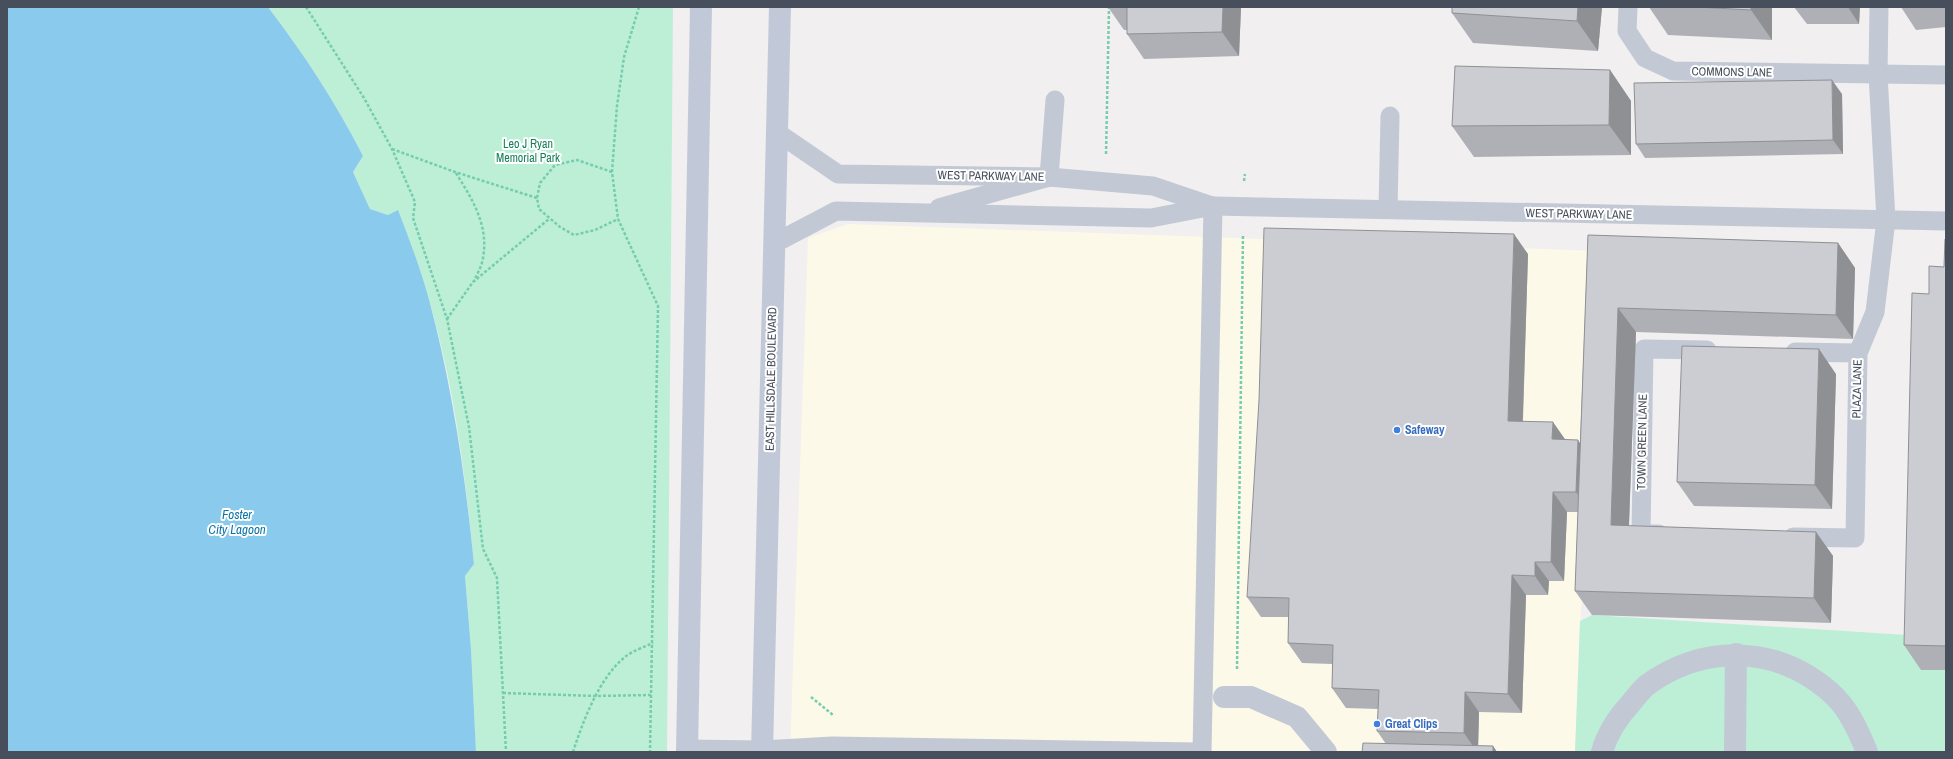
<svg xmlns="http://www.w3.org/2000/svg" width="1953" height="759" font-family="'Archivo Narrow',sans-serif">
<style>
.commercial{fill:#fcf9e8}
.green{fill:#bdefd7}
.water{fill:#8acaec}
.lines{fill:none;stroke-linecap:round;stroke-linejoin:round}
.path{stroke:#75cdae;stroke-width:2.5;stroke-dasharray:3 2;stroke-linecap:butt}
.lane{stroke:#c2c9d4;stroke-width:19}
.street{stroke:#c2c9d4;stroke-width:22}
.secondary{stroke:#c1c9d8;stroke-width:22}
.wall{fill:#afb0b5}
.shaded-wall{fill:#8f9094}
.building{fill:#cccdd3;stroke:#8f9094}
.shop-dot{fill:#3f7fe0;stroke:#fff;stroke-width:1.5}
.labels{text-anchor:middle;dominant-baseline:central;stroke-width:4;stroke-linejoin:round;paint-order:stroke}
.street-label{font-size:12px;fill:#474f5c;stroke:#fff}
.park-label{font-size:12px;fill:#177e59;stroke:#fff}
.shop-label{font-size:12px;font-weight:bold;fill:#366cbe;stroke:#fff;text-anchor:start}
.water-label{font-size:13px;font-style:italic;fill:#0c73aa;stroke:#fff}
</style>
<rect width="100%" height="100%" fill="#f1efef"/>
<path class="commercial" d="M848 224 1597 251 1575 752H790L808 238Z"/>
<g class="green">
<path d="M268 7H673L667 752H476L471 649 465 576 474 564C465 474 454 381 427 294 419 266 408 238 398 211L388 215 370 209 353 172 363 156C336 103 304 54 268 7Z"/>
<path d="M1592 615 1922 636 1921 670H1946V752H1575L1580 621Z"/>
</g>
<path class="water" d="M7 7H268C304 54 336 103 363 156L353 172 370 209 388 215 398 210C409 239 420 267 428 296 452 384 465 474 474 564L465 576 471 649 476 752H7Z"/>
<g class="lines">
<g class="path">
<path d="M306 7 364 98 392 149 415 202 413 218 447 319 469 427 483 549 497 578 506 752"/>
<path d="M639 7 624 57 617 106 612 172 618 219 658 306 650 752"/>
<path d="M392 149 455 172 537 198"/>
<path d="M1106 154 1109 7"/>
<path d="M612 172 577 160 555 165 540 183 537 198 539 209 560 227 574 235 595 230 618 219"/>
<path d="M456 173C472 199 489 225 483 258 482 266 477 274 474 281"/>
<path d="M1244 181 1245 174"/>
<path d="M447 319 473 282 549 219"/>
<path d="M1237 669 1243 234"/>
<path d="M503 693 596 696 651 695"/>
<path d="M811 697 833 715"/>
<path d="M573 752C583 721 599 678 625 657 632 651 644 647 653 643"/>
</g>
<g class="lane">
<path d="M1628 7 1627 31 1645 58 1673 71 1946 75"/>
<path d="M778 133 838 174 1049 177 1153 186 1212 206"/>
<path d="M939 208 1049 177 1055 100"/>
<path d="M1388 209 1390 116"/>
<path d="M775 243 836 211 1151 218 1213 206 1946 221"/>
<path d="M1795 352 1858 353"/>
<path d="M1659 534H1641L1644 349 1707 350"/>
<path d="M1793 537 1855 538 1858 353 1875 312 1886 220 1878 74 1879 7"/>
<path d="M687 749 762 750 832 746 1196 752"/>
<path d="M1202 752 1213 206"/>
</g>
<g class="street">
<path d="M1224 697H1251L1297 717 1326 752"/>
<path d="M1602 752C1607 734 1618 717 1631 703 1636 697 1641 690 1647 685 1704 644 1775 645 1829 691 1848 707 1858 730 1867 752"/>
<path d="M1735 752 1736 654"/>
</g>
<g class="secondary">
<path d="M687 752 701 7"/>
<path d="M762 752 780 7"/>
</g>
</g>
<g class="wall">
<path d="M1108 7H1241L1239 56 1144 59 1127 34V30H1124Z"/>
<path d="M1452 7H1602L1598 51 1473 43 1452 13Z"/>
<path d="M1649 7H1772V40L1668 35Z"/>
<path d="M1794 7H1860L1859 24H1807Z"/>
<path d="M1901 7H1946V27L1916 30Z"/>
<path d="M1610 70 1631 101V155L1474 157 1452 126Z"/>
<path d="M1842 94 1843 154 1645 158 1636 144Z"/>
<path d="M1588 235 1838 243 1855 268 1853 339 1636 332 1629 526 1816 532 1833 556 1831 623 1592 615 1575 591 1578 512H1567L1564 581H1549L1548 595H1526L1522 713 1479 712 1478 746H1493L1497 752H1362L1386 744 1377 731 1378 709 1346 708 1332 688V664L1302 663 1288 643 1289 617H1261L1247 597 1528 254 1523 421 1565 439 1580 443Z"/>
<path d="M1946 239V670H1921L1904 645 1929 294 1944 267Z"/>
<path d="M1836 374 1832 509 1694 506 1677 482Z"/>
</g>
<g class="shaded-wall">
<path d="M1223 7H1241L1239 56 1222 32Z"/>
<path d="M1578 7H1602L1598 51 1577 21Z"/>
<path d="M1751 7H1772V40L1751 10Z"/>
<path d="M1848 7H1860L1859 24Z"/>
<path d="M1610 70 1631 101V155L1609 125Z"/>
<path d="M1832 80 1842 94 1843 154 1833 140Z"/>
<path d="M1514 234 1528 254 1522 441 1508 421Z"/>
<path d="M1838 243 1855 268 1853 339 1836 315Z"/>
<path d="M1618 308 1636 332 1628 550 1611 525Z"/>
<path d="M1819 349 1836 374 1832 509 1815 485Z"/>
<path d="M1553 422 1567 442 1552 439Z"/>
<path d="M1578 440 1591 460 1590 512 1576 492Z"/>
<path d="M1553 492 1567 512 1564 581 1551 562Z"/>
<path d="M1816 532 1833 556 1831 623 1814 598Z"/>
<path d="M1535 562 1549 581 1548 595 1535 576Z"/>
<path d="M1512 575 1526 595 1522 713 1508 694Z"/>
<path d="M1465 692 1479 712 1478 752H1477L1464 733Z"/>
<path d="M1493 746 1497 752H1493Z"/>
</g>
<g class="building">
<path d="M1127 7H1223L1222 32 1127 34Z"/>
<path d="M1452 7H1578L1577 21 1452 13Z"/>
<path d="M1696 7H1751V10Z"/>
<path d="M1455 66 1610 70 1609 125 1452 126Z"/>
<path d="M1832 80 1833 140 1636 144 1634 83Z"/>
<path d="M1264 228 1514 234 1508 421 1553 422 1552 439 1578 440 1576 492H1553L1551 562H1535V576L1512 575 1508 694 1465 692 1464 733 1377 731 1379 690 1332 688 1333 645 1288 643 1289 598 1247 597 1259 400Z"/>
<path d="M1588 235 1838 243 1836 315 1618 308 1611 525 1816 532 1814 598 1575 591Z"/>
<path d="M1945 239H1946V646L1904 645 1912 293 1929 294V266L1944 267Z"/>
<path d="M1682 346 1819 349 1815 485 1677 482Z"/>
<path d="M1363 743 1493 746V752H1362Z"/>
</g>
<g class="shop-dot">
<circle cx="1397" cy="430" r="4"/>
<circle cx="1377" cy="724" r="4"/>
</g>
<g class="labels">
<g class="street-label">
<text transform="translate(1732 72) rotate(1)">COMMONS LANE</text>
<text transform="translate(991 176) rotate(1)">WEST PARKWAY LANE</text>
<text transform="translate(1579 214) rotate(1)">WEST PARKWAY LANE</text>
<text transform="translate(771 379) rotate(-89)">EAST HILLSDALE BOULEVARD</text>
<text transform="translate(1857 389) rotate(-89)">PLAZA LANE</text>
<text transform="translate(1642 442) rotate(-89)">TOWN GREEN LANE</text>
</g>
<g class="park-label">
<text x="528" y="144">Leo J Ryan<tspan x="528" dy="14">Memorial Park</tspan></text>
</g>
<g class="shop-label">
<text x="1405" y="430">Safeway</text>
<text x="1385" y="724">Great Clips</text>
</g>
<g class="water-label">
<text x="237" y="514">Foster<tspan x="237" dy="15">City Lagoon</tspan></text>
</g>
</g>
<rect width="1953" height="759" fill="none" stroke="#474f5c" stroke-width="16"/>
</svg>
